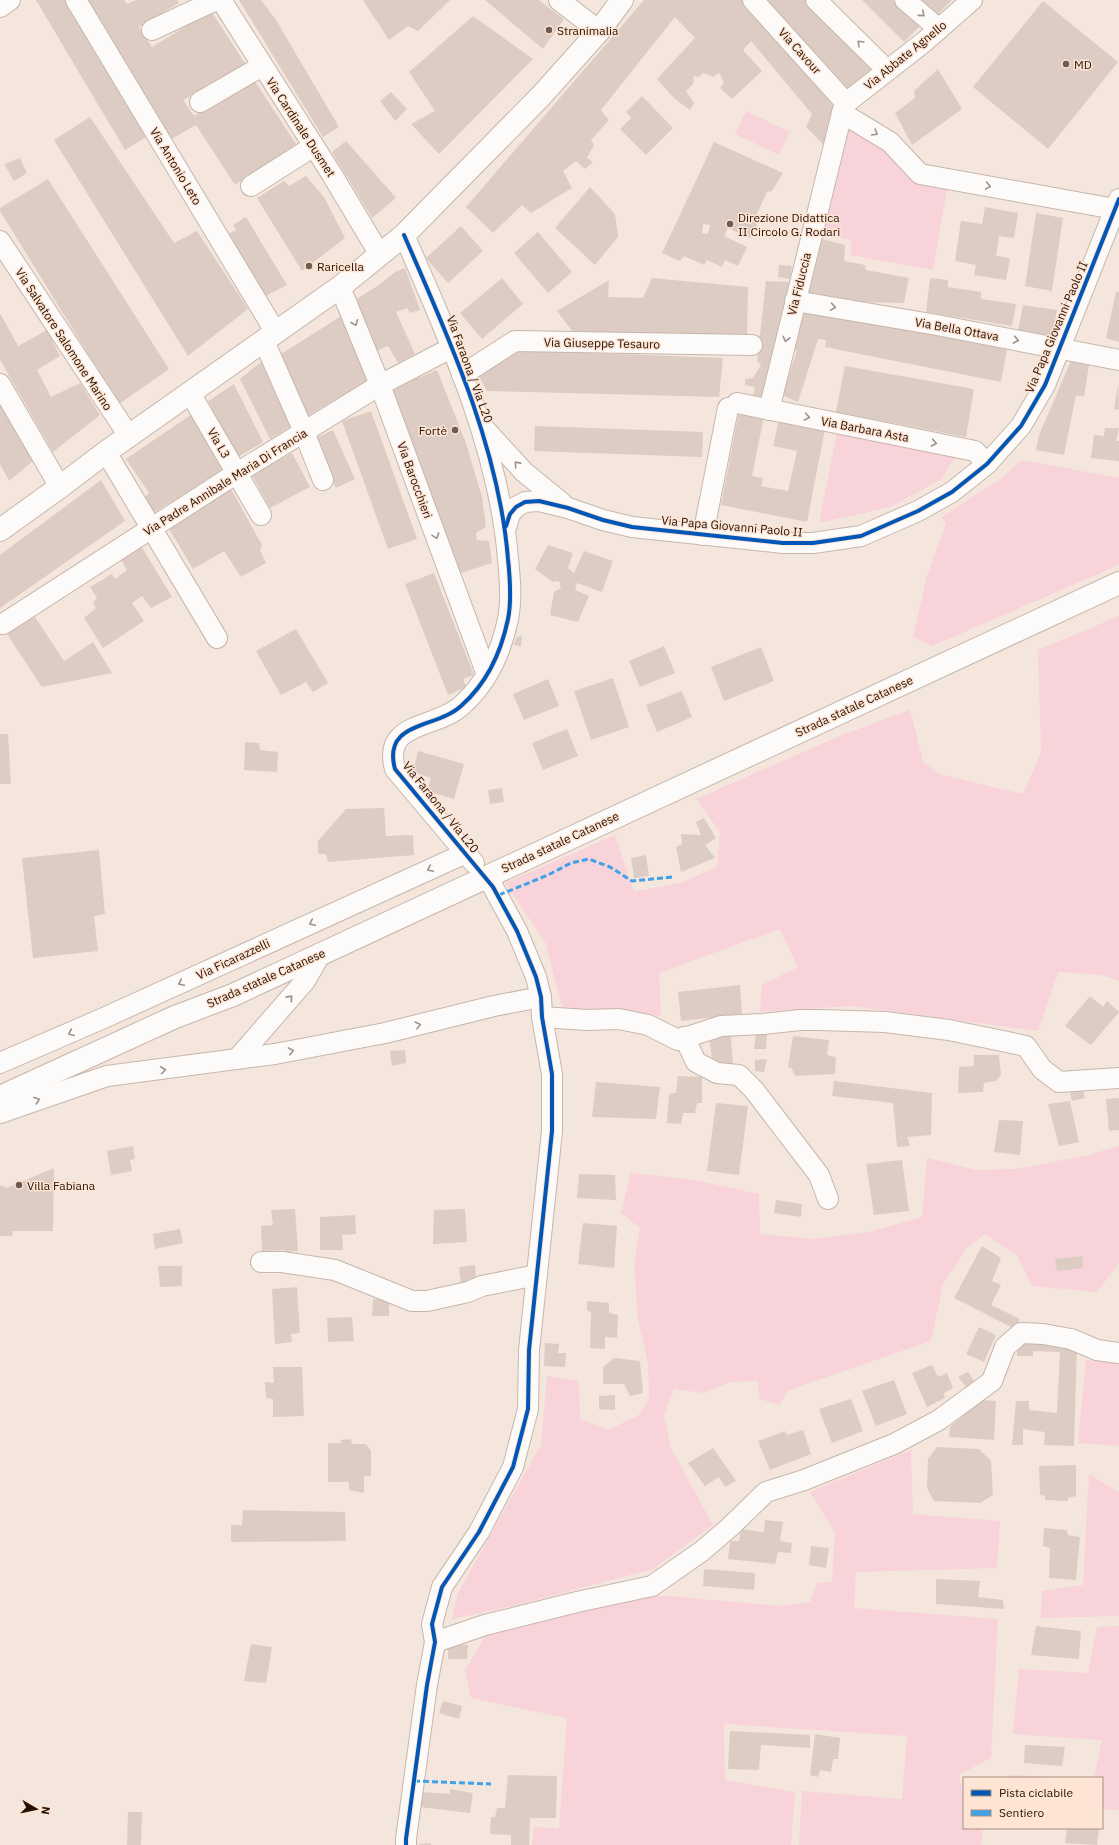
<svg xmlns="http://www.w3.org/2000/svg" width="1119" height="1845" font-family="'IBM Plex Sans',sans-serif">
<style>
.green{fill:#f8d3da}
.building{fill:#ddccc3;fill-rule:evenodd}
.lines{fill:none;stroke-linecap:round;stroke-linejoin:round}
.minor-casing{stroke:#c7b6aa;stroke-width:22}
.major-casing{stroke:#c7b6aa;stroke-width:24}
.minor{stroke:#fdfbfa;stroke-width:20}
.major{stroke:#fdfbfa;stroke-width:22}
.quiet{stroke:#3ea1e9;stroke-width:3;stroke-dasharray:6 3;stroke-linecap:butt}
.cycleway-casing{stroke:#fde4d4;stroke-width:6}
.cycleway{stroke:#0057b8;stroke-width:4}
.oneway{stroke:#9c928a}
.poi-dot{fill:#6e5c4f;stroke:#fde4d4;stroke-width:1.5}
.labels{text-anchor:middle;dominant-baseline:central;stroke-width:3;stroke-linejoin:round;paint-order:stroke}
.poi-label{font-size:12px;fill:#261102;stroke:#fde4d4;text-anchor:start}
.street-label{font-size:12px;fill:#261102;stroke:#fde4d4}
</style>
<rect width="100%" height="100%" fill="#f4e6dd"/>
<g class="green">
<path d="M746 111 790 132 779 155 735 134Z"/>
<path d="M848 128 947 189 933 270 850 255 851 241 820 230Z"/>
<path d="M837 433 955 457 942 479 890 507 819 523Z"/>
<path d="M1022 460 1119 478V565L932 646 913 637 927 576 946 524 942 517 1000 479Z"/>
<path d="M1119 616V981L1102 975 1058 972 1038 1031 851 1006 760 1012 762 985 798 967 780 929 659 973 661 1016 563 1009 545 942 505 883 615 835 634 892 683 882 717 867 720 832 696 799 842 735 910 710 923 761 939 774 1023 794 1041 752 1038 650Z"/>
<path d="M1119 1146V1263L1097 1292 1032 1286 1017 1256 985 1234 968 1247 943 1284 931 1341 789 1390 779 1405 760 1399 757 1381 731 1382 702 1393 674 1389 664 1416 671 1448 713 1525 653 1569 517 1605 452 1619 458 1593 541 1445 547 1376 579 1381 580 1419 608 1430 639 1415 649 1399 648 1363 638 1320 634 1264 640 1228 621 1213 631 1173 694 1180 759 1194 760 1234 814 1239 869 1232 922 1217 927 1158 976 1170 1016 1169 1089 1155Z"/>
<path d="M1086 1360 1119 1361V1446L1078 1443Z"/>
<path d="M911 1450 913 1514 1000 1521 997 1568 856 1572 854 1608 998 1619 991 1758 959 1775 964 1797V1828H983L981 1845H799L802 1791 902 1799 907 1736 724 1724 725 1780 795 1792 791 1845H532L534 1827 559 1828 567 1718 471 1698 465 1670 486 1635 649 1596H669L779 1606 810 1602 817 1583 832 1582 835 1532 810 1492Z"/>
<path d="M1089 1474 1119 1492V1616L1041 1618 1042 1591 1083 1585Z"/>
<path d="M1119 1626V1810L1102 1809V1778H1094L1102 1740 1013 1734 1019 1669 1088 1673 1097 1627Z"/>
<path d="M1010 1775 1079 1778H1010Z"/>
</g>
<g class="building">
<path d="M36 0H65L146 137 125 150Z"/>
<path d="M86 0H124L127 4 136 0H177L179 3 139 27 152 47 211 11 246 65 183 100 194 116 254 80 296 144 235 185 196 125 168 141Z"/>
<path d="M239 0H261L276 20 339 127 323 137Z"/>
<path d="M363 0H450L418 31 408 26 389 40Z"/>
<path d="M485 0H539L564 19 543 49Z"/>
<path d="M644 0H744L837 100 825 146 806 127 812 114 751 41 743 50 762 71 732 99 720 88 724 82 719 73 713 77 703 73 699 77 694 76 693 84 686 91 694 103 690 110 675 99 657 79 695 38 675 17 601 110 609 120 591 140 594 145 587 158 593 162 585 169 576 161 563 171 572 188 531 213 522 205 493 233 466 207Z"/>
<path d="M763 0H807L873 68 845 90Z"/>
<path d="M862 0H892L921 25 904 42Z"/>
<path d="M918 0H952L937 15Z"/>
<path d="M1043 1 1118 62 1048 149 973 87Z"/>
<path d="M473 16 533 59 439 154 411 124 435 111 409 72Z"/>
<path d="M938 69 962 109 912 145 895 113 915 98 914 91Z"/>
<path d="M391 92 407 109 395 121 380 101Z"/>
<path d="M642 96 673 128 646 155 620 129 631 118 626 112Z"/>
<path d="M90 117 174 243 197 231 248 309 188 356 54 140Z"/>
<path d="M346 141 396 198 372 218 332 152Z"/>
<path d="M714 142 783 173 772 191 767 192 755 218 759 221 750 238 728 228 724 236 747 247 738 266 725 260 722 267 707 260 704 265 684 256 680 261 662 253ZM703 224 710 225 708 234 702 233Z"/>
<path d="M20 158 27 173 14 181 4 164Z"/>
<path d="M306 176 324 197 345 238 302 271 257 198 284 181 289 186Z"/>
<path d="M48 179 169 369 119 404 0 211V208Z"/>
<path d="M590 187 615 214 618 237 595 265 555 228Z"/>
<path d="M985 207 1018 213 1014 238 999 236 996 256 1010 258 1006 280 974 275 976 265 955 261 961 221 982 224Z"/>
<path d="M1036 213 1063 218 1052 291 1025 286Z"/>
<path d="M246 217 287 285 262 298 226 235 236 230 233 225Z"/>
<path d="M461 226 483 251 448 283 426 258Z"/>
<path d="M538 232 572 272 548 293 514 253Z"/>
<path d="M818 238 845 245 844 261 865 265 866 270 909 278 904 303 855 302 805 296Z"/>
<path d="M779 265 792 266 790 279 778 277Z"/>
<path d="M405 268 420 310 410 313 407 308 396 312 415 354 398 363 388 346 373 352 353 301 379 285 395 272Z"/>
<path d="M502 278 523 304 482 339 460 313Z"/>
<path d="M652 278 748 287 747 337 573 332 557 311 609 280 608 297 643 298Z"/>
<path d="M930 278 948 280V287L981 292V299L1016 304 1012 326 926 312Z"/>
<path d="M766 281 789 282 768 398 753 395 755 387 745 385V379L753 378 761 365 757 361Z"/>
<path d="M1116 292H1119V342L1106 338Z"/>
<path d="M1023 305 1057 310 1052 337 1018 331Z"/>
<path d="M803 310 1007 349 1001 382 825 347 826 340 818 339 798 402 782 395 797 351 788 348Z"/>
<path d="M0 313 18 346 47 330 60 356 37 370 51 397 80 383 100 415 53 452 0 360Z"/>
<path d="M343 315 367 381 304 418 281 354Z"/>
<path d="M513 350 723 358 719 397 487 391 479 376Z"/>
<path d="M267 357 295 424 270 439 240 379Z"/>
<path d="M1071 361 1089 365 1084 397 1076 395 1064 455 1036 450 1039 435Z"/>
<path d="M845 366 974 389 966 437 836 412Z"/>
<path d="M437 370 466 443 482 497 486 527 476 533 477 540 489 541 492 563 455 575 389 390Z"/>
<path d="M234 384 263 442 238 457 208 401Z"/>
<path d="M1118 385 1119 409 1114 410Z"/>
<path d="M0 405 33 461 9 481 0 464Z"/>
<path d="M371 411 417 539 388 549 342 421Z"/>
<path d="M195 412 225 469 150 515 141 500 149 493 126 459Z"/>
<path d="M739 412 764 416 752 476 763 478 761 486 788 491 797 451 773 446 779 420 825 429 807 522 721 505Z"/>
<path d="M535 426 703 432 702 457 534 451Z"/>
<path d="M1105 428H1119L1116 441H1119V461L1091 458 1094 435 1104 436Z"/>
<path d="M333 430 355 479 336 488 314 439Z"/>
<path d="M292 453 310 487 270 508 252 475Z"/>
<path d="M101 480 125 521 0 608V555Z"/>
<path d="M231 489 262 545 260 550 266 563 241 577 224 551 193 569 168 527Z"/>
<path d="M548 545 573 553 568 568 574 573 584 551 613 561 602 592 577 583 575 590 589 596 578 622 550 615 554 592 561 588 559 581 553 582 535 569Z"/>
<path d="M141 546 172 597 151 608 142 596 132 603 144 621 103 648 84 618 96 608 93 603 97 598 90 587 112 574 115 579 127 570 119 557Z"/>
<path d="M434 573 474 675 463 679 466 687 448 695 405 584Z"/>
<path d="M33 614 64 661 93 642 112 673 42 687 5 631Z"/>
<path d="M296 629 328 683 313 692 306 682 281 695 256 651Z"/>
<path d="M522 635 521 646 514 645 516 638Z"/>
<path d="M664 646 675 673 640 687 629 661Z"/>
<path d="M761 647 774 681 724 701 711 667Z"/>
<path d="M613 678 629 727 591 740 574 691Z"/>
<path d="M548 679 559 706 524 720 513 694Z"/>
<path d="M682 691 692 717 657 732 646 705Z"/>
<path d="M567 729 578 756 543 770 532 743Z"/>
<path d="M0 734H8L11 784H0Z"/>
<path d="M245 742 259 743 260 750 278 752 277 772 244 770Z"/>
<path d="M418 751 464 764 454 799 427 791 431 778 413 772Z"/>
<path d="M502 788 504 802 490 804 488 790Z"/>
<path d="M384 808 386 836 413 835 414 855 328 862 326 854H318V841L346 809Z"/>
<path d="M704 818 716 838 705 845 715 858 681 872 676 847 682 844 681 834 701 835 696 822Z"/>
<path d="M99 850 105 914 94 916 98 951 33 958 22 858Z"/>
<path d="M646 855 649 876 634 878 631 858Z"/>
<path d="M740 985 742 1014 681 1021 678 992Z"/>
<path d="M1090 996 1103 1007 1107 1001 1119 1012 1091 1045 1065 1026Z"/>
<path d="M756 1033 767 1035 766 1049H754Z"/>
<path d="M731 1036 733 1067 713 1066 709 1037Z"/>
<path d="M793 1036 829 1040 827 1055 836 1057 835 1074 795 1076 792 1069 788 1067Z"/>
<path d="M405 1050 406 1063 392 1066 390 1051Z"/>
<path d="M974 1055H999L1001 1075 996 1081 984 1083 983 1092 958 1093 959 1067 974 1066Z"/>
<path d="M767 1059 764 1072 755 1071V1060Z"/>
<path d="M678 1076 702 1077V1103H697L695 1113H683L681 1124 667 1123 669 1094 676 1093Z"/>
<path d="M834 1081 932 1093 931 1135 907 1137 910 1146 897 1147 893 1103 832 1096Z"/>
<path d="M596 1082 660 1087 656 1119 592 1117Z"/>
<path d="M1083 1090 1085 1098 1072 1101 1070 1093Z"/>
<path d="M1119 1098V1130L1109 1131 1106 1099Z"/>
<path d="M1070 1101 1079 1142 1059 1146 1048 1104Z"/>
<path d="M716 1103 748 1106 739 1175 707 1171Z"/>
<path d="M999 1120 1023 1121 1020 1155 994 1152Z"/>
<path d="M133 1146 135 1159 130 1160 132 1171 111 1175 107 1151Z"/>
<path d="M902 1160 909 1211 874 1215 866 1164Z"/>
<path d="M54 1168 53 1231H13L12 1236H0V1185L7 1188Z"/>
<path d="M579 1174 615 1175 616 1200 577 1198Z"/>
<path d="M776 1200 802 1204 801 1217 774 1213Z"/>
<path d="M295 1209 298 1251 285 1252V1250L262 1251 261 1226 273 1225 271 1210Z"/>
<path d="M465 1209 467 1242 433 1244 434 1210Z"/>
<path d="M355 1215 356 1234 342 1235 343 1250H320V1217Z"/>
<path d="M583 1223 617 1226 614 1268 578 1264Z"/>
<path d="M180 1229 183 1243 155 1249 153 1234Z"/>
<path d="M982 1246 1001 1258 992 1281 1001 1285 991 1305 1020 1319 1015 1329 954 1298Z"/>
<path d="M1082 1256 1083 1268 1057 1271 1055 1259Z"/>
<path d="M475 1265 476 1282 461 1284 459 1267Z"/>
<path d="M158 1266H182V1286L160 1287Z"/>
<path d="M297 1287 300 1333 291 1334 292 1342 275 1344 272 1289Z"/>
<path d="M373 1299 389 1300V1316H372Z"/>
<path d="M587 1301 609 1303V1313L618 1315 617 1338 605 1337V1349L590 1348 591 1312 587 1310Z"/>
<path d="M352 1317 354 1341 328 1342 327 1318Z"/>
<path d="M979 1327 996 1335 984 1362 966 1354Z"/>
<path d="M1017 1342 1077 1345 1074 1446 1044 1445 1045 1432 1023 1429V1445H1012L1016 1401H1029V1410L1057 1413 1060 1352 1033 1351V1356H1017Z"/>
<path d="M545 1343 559 1344 558 1353H566L565 1367 544 1366Z"/>
<path d="M614 1358 640 1361 643 1393 630 1396 624 1384H603V1367Z"/>
<path d="M932 1365 938 1377 947 1373 953 1388 944 1393 945 1398 927 1407 912 1373Z"/>
<path d="M273 1367H302L304 1416 273 1417V1399L266 1398 265 1382 274 1383Z"/>
<path d="M968 1372 974 1381 966 1387 958 1377Z"/>
<path d="M894 1380 907 1414 876 1426 862 1391Z"/>
<path d="M615 1395V1410L599 1409V1396Z"/>
<path d="M851 1399 863 1431 832 1443 819 1409Z"/>
<path d="M982 1400 996 1401 994 1440 949 1437 950 1427Z"/>
<path d="M803 1430 811 1454 770 1470 758 1441 785 1431 787 1435Z"/>
<path d="M351 1439 352 1444H366L371 1451V1476H364V1493L349 1490V1482H328V1443H341V1440Z"/>
<path d="M937 1447 979 1449 991 1461 993 1495 980 1503 934 1501 927 1488 928 1459Z"/>
<path d="M713 1448 736 1481 725 1487 719 1477 705 1486 688 1463Z"/>
<path d="M1076 1465V1496L1068 1498V1501L1045 1500V1496L1040 1495 1039 1466Z"/>
<path d="M243 1510 345 1512 346 1541 231 1542V1525H242Z"/>
<path d="M765 1520 783 1522 780 1541 792 1543 791 1553 778 1552 775 1564 728 1559 730 1541H739L741 1529 764 1532Z"/>
<path d="M1044 1528 1067 1530 1068 1535 1080 1537 1076 1580 1049 1578 1050 1548 1043 1546Z"/>
<path d="M811 1546 829 1548 826 1568 809 1565Z"/>
<path d="M704 1569 755 1573 754 1590 703 1586Z"/>
<path d="M936 1579 980 1581 978 1597 1003 1600 1004 1609 936 1604Z"/>
<path d="M1036 1626 1081 1631 1079 1659 1031 1655Z"/>
<path d="M251 1644 272 1647 266 1683 244 1681Z"/>
<path d="M448 1644 468 1645 467 1659H448Z"/>
<path d="M443 1701 462 1706 459 1719 439 1713Z"/>
<path d="M730 1731 810 1735V1748L761 1745 759 1770 728 1769Z"/>
<path d="M815 1734 840 1738 838 1759H833L831 1772 820 1770 818 1777 810 1775Z"/>
<path d="M1025 1745 1065 1747 1062 1766 1024 1763Z"/>
<path d="M508 1775 557 1776 556 1818H530L529 1845H511V1835L490 1834 491 1817H495L497 1808H505Z"/>
<path d="M450 1789 473 1793 470 1813 420 1807 423 1792 450 1794Z"/>
<path d="M128 1812H142L141 1845H127Z"/>
<path d="M1067 1828H1099L1097 1845 1065 1843Z"/>
<path d="M431 1843V1845H419V1844Z"/>
</g>
<g class="lines">
<g class="minor-casing">
<g id="minor">
<path d="M76 0 276 333"/>
<path d="M221 0 331 173 380 255"/>
<path d="M559 0 599 31"/>
<path d="M753 0 846 103"/>
<path d="M816 0 887 70"/>
<path d="M905 0 939 29"/>
<path d="M0 7 10 0"/>
<path d="M152 30 216 0"/>
<path d="M200 102 262 66"/>
<path d="M842 113 890 142 920 174 1115 209"/>
<path d="M251 186 314 146"/>
<path d="M404 235C448 336 499 447 508 559 510 578 512 600 508 619 501 653 486 684 461 706 436 729 382 721 395 769L474 863"/>
<path d="M0 241 129 436"/>
<path d="M340 287 380 385 487 675"/>
<path d="M795 301 937 325 1119 360"/>
<path d="M264 341 304 432 323 480"/>
<path d="M462 375 515 341 752 345"/>
<path d="M0 384 60 487"/>
<path d="M190 393 261 515"/>
<path d="M737 403 975 451 987 464"/>
<path d="M769 410 842 113 846 103 924 42 972 0"/>
<path d="M481 425 524 472 562 503"/>
<path d="M106 452 217 638"/>
<path d="M506 528 510 514 516 507 525 502 539 501 568 508 603 520 632 527 783 543H813L861 536 918 511 952 492 987 464 1021 426 1045 385 1119 199"/>
<path d="M703 535 728 408"/>
<path d="M3 624 237 473 380 385 451 348"/>
<path d="M542 1017 587 1020 619 1019 648 1025 678 1040 721 1026 763 1024 800 1020H820L885 1022 949 1030 1026 1046 1042 1069 1059 1082 1119 1078"/>
<path d="M684 1037 696 1062 717 1073 739 1075 754 1090 819 1175 828 1199"/>
<path d="M237 1059 305 981 321 953"/>
<path d="M0 1063 106 1017 466 853"/>
<path d="M0 1113 107 1076 275 1054 385 1033 494 1006 541 997"/>
<path d="M261 1262H282L335 1270 412 1301H427L468 1292 482 1286 537 1275"/>
<path d="M435 1642 485 1625 577 1602 652 1586 702 1551 730 1527 766 1492 804 1480 894 1444 939 1420 992 1381 1005 1347 1021 1333 1043 1334 1071 1339 1097 1350 1119 1353"/>
<path d="M406 1845V1839L427 1685 435 1642 432 1624 442 1587 479 1532 513 1467 528 1409 529 1350 552 1131V1074L542 1017 541 997 536 977 517 931 493 887"/>
</g>
</g>
<g class="major-casing">
<g id="major">
<path d="M0 530 60 487 106 452 340 287 404 235 541 96 599 31 622 0"/>
<path d="M0 1097 175 1017 233 995 1119 583"/>
</g>
</g>
<use href="#minor" class="minor"/>
<use href="#major" class="major"/>
<g class="quiet">
<path d="M499 895 548 875 571 863 589 859 610 867 632 881 673 877"/>
<path d="M414 1781 491 1784"/>
</g>
<g class="cycleway-casing">
<g id="cycleway">
<path d="M404 235C448 336 499 447 508 559 510 578 512 600 508 619 501 653 486 684 461 706 436 729 382 721 395 769L493 887 517 931 536 977 541 997 542 1017 552 1074V1131L529 1350 528 1409 513 1467 479 1532 442 1587 432 1624 435 1642 427 1685 406 1839V1845"/>
<path d="M506 526 510 514 516 507 525 502 539 501 568 508 603 520 632 527 783 543H813L861 536 918 511 952 492 987 464 1021 426 1045 385 1119 199"/>
</g>
</g>
<use href="#cycleway" class="cycleway"/>
</g>
<defs><path id="oneway-chevron" d="M-2-3.5L2.5 0L-2 3.5" fill="none" stroke-width="1.6" stroke-linecap="round" stroke-linejoin="round"/></defs>
<g class="oneway">
<use href="#oneway-chevron" transform="translate(922 14) rotate(41)"/>
<use href="#oneway-chevron" transform="translate(860 43) rotate(-135)"/>
<use href="#oneway-chevron" transform="translate(875 133) rotate(31)"/>
<use href="#oneway-chevron" transform="translate(988 186) rotate(10)"/>
<use href="#oneway-chevron" transform="translate(833 307) rotate(10)"/>
<use href="#oneway-chevron" transform="translate(355 323) rotate(68)"/>
<use href="#oneway-chevron" transform="translate(786 339) rotate(103)"/>
<use href="#oneway-chevron" transform="translate(1016 340) rotate(11)"/>
<use href="#oneway-chevron" transform="translate(807 417) rotate(11)"/>
<use href="#oneway-chevron" transform="translate(934 443) rotate(11)"/>
<use href="#oneway-chevron" transform="translate(517 464) rotate(-132)"/>
<use href="#oneway-chevron" transform="translate(436 536) rotate(70)"/>
<use href="#oneway-chevron" transform="translate(430 869) rotate(155)"/>
<use href="#oneway-chevron" transform="translate(312 923) rotate(155)"/>
<use href="#oneway-chevron" transform="translate(181 983) rotate(155)"/>
<use href="#oneway-chevron" transform="translate(290 998) rotate(-48)"/>
<use href="#oneway-chevron" transform="translate(418 1025) rotate(-14)"/>
<use href="#oneway-chevron" transform="translate(71 1033) rotate(157)"/>
<use href="#oneway-chevron" transform="translate(291 1051) rotate(-11)"/>
<use href="#oneway-chevron" transform="translate(163 1070) rotate(-7)"/>
<use href="#oneway-chevron" transform="translate(37 1100) rotate(-20)"/>
</g>
<g class="poi-dot">
<circle cx="549" cy="30" r="4"/>
<circle cx="1066" cy="64" r="4"/>
<circle cx="730" cy="224" r="4"/>
<circle cx="309" cy="266" r="4"/>
<circle cx="455" cy="430" r="4"/>
<circle cx="19" cy="1185" r="4"/>
</g>
<g class="labels">
<g class="poi-label">
<text x="557" y="30">Stranimalia</text>
<text x="1074" y="64">MD</text>
<text x="738" y="217">Direzione Didattica<tspan x="738" dy="14">II Circolo G. Rodari</tspan></text>
<text x="317" y="266">Raricella</text>
<text x="447" y="430" text-anchor="end">Fortè</text>
<text x="27" y="1185">Villa Fabiana</text>
</g>
<g class="street-label">
<text transform="translate(800 51) rotate(48)">Via Cavour</text>
<text transform="translate(905 55) rotate(-39)">Via Abbate Agnello</text>
<text transform="translate(301 127) rotate(57)">Via Cardinale Dusmet</text>
<text transform="translate(176 166) rotate(59)">Via Antonio Leto</text>
<text transform="translate(799 284) rotate(-76)">Via Fiduccia</text>
<text transform="translate(1056 327) rotate(-67)">Via Papa Giovanni Paolo II</text>
<text transform="translate(957 329) rotate(10)">Via Bella Ottava</text>
<text transform="translate(64 339) rotate(57)">Via Salvatore Salomone Marino</text>
<text transform="translate(602 343) rotate(1)">Via Giuseppe Tesauro</text>
<text transform="translate(470 369) rotate(70)">Via Faraona / Via L20</text>
<text transform="translate(865 429) rotate(11)">Via Barbara Asta</text>
<text transform="translate(219 443) rotate(60)">Via L3</text>
<text transform="translate(415 480) rotate(70)">Via Barocchieri</text>
<text transform="translate(225 482) rotate(-32)">Via Padre Annibale Maria Di Francia</text>
<text transform="translate(732 526) rotate(5)">Via Papa Giovanni Paolo II</text>
<text transform="translate(854 706) rotate(-25)">Strada statale Catanese</text>
<text transform="translate(441 807) rotate(51)">Via Faraona / Via L20</text>
<text transform="translate(560 842) rotate(-25)">Strada statale Catanese</text>
<text transform="translate(233 959) rotate(-25)">Via Ficarazzelli</text>
<text transform="translate(266 978) rotate(-24)">Strada statale Catanese</text>
</g>
</g>
<rect x="963" y="1777" width="140" height="52" fill="#fde4d4" stroke="#a79080"/>
<rect x="971" y="1790" width="20" height="6" fill="#0057b8" stroke="#a79080"/>
<text x="999" y="1797" font-size="12" fill="#261102">Pista ciclabile</text>
<rect x="971" y="1810" width="20" height="6" fill="#3ea1e9" stroke="#a79080"/>
<text x="999" y="1817" font-size="12" fill="#261102">Sentiero</text>
<g transform="translate(36 1809) rotate(99)" stroke="#fde4d4" stroke-width="3" paint-order="stroke">
<path d="M0-3L7 15L0 10L-7 15Z" fill="#261102"/>
<text y="-6" font-size="11" font-weight="bold" text-anchor="middle" fill="#261102">N</text>
</g>
</svg>
